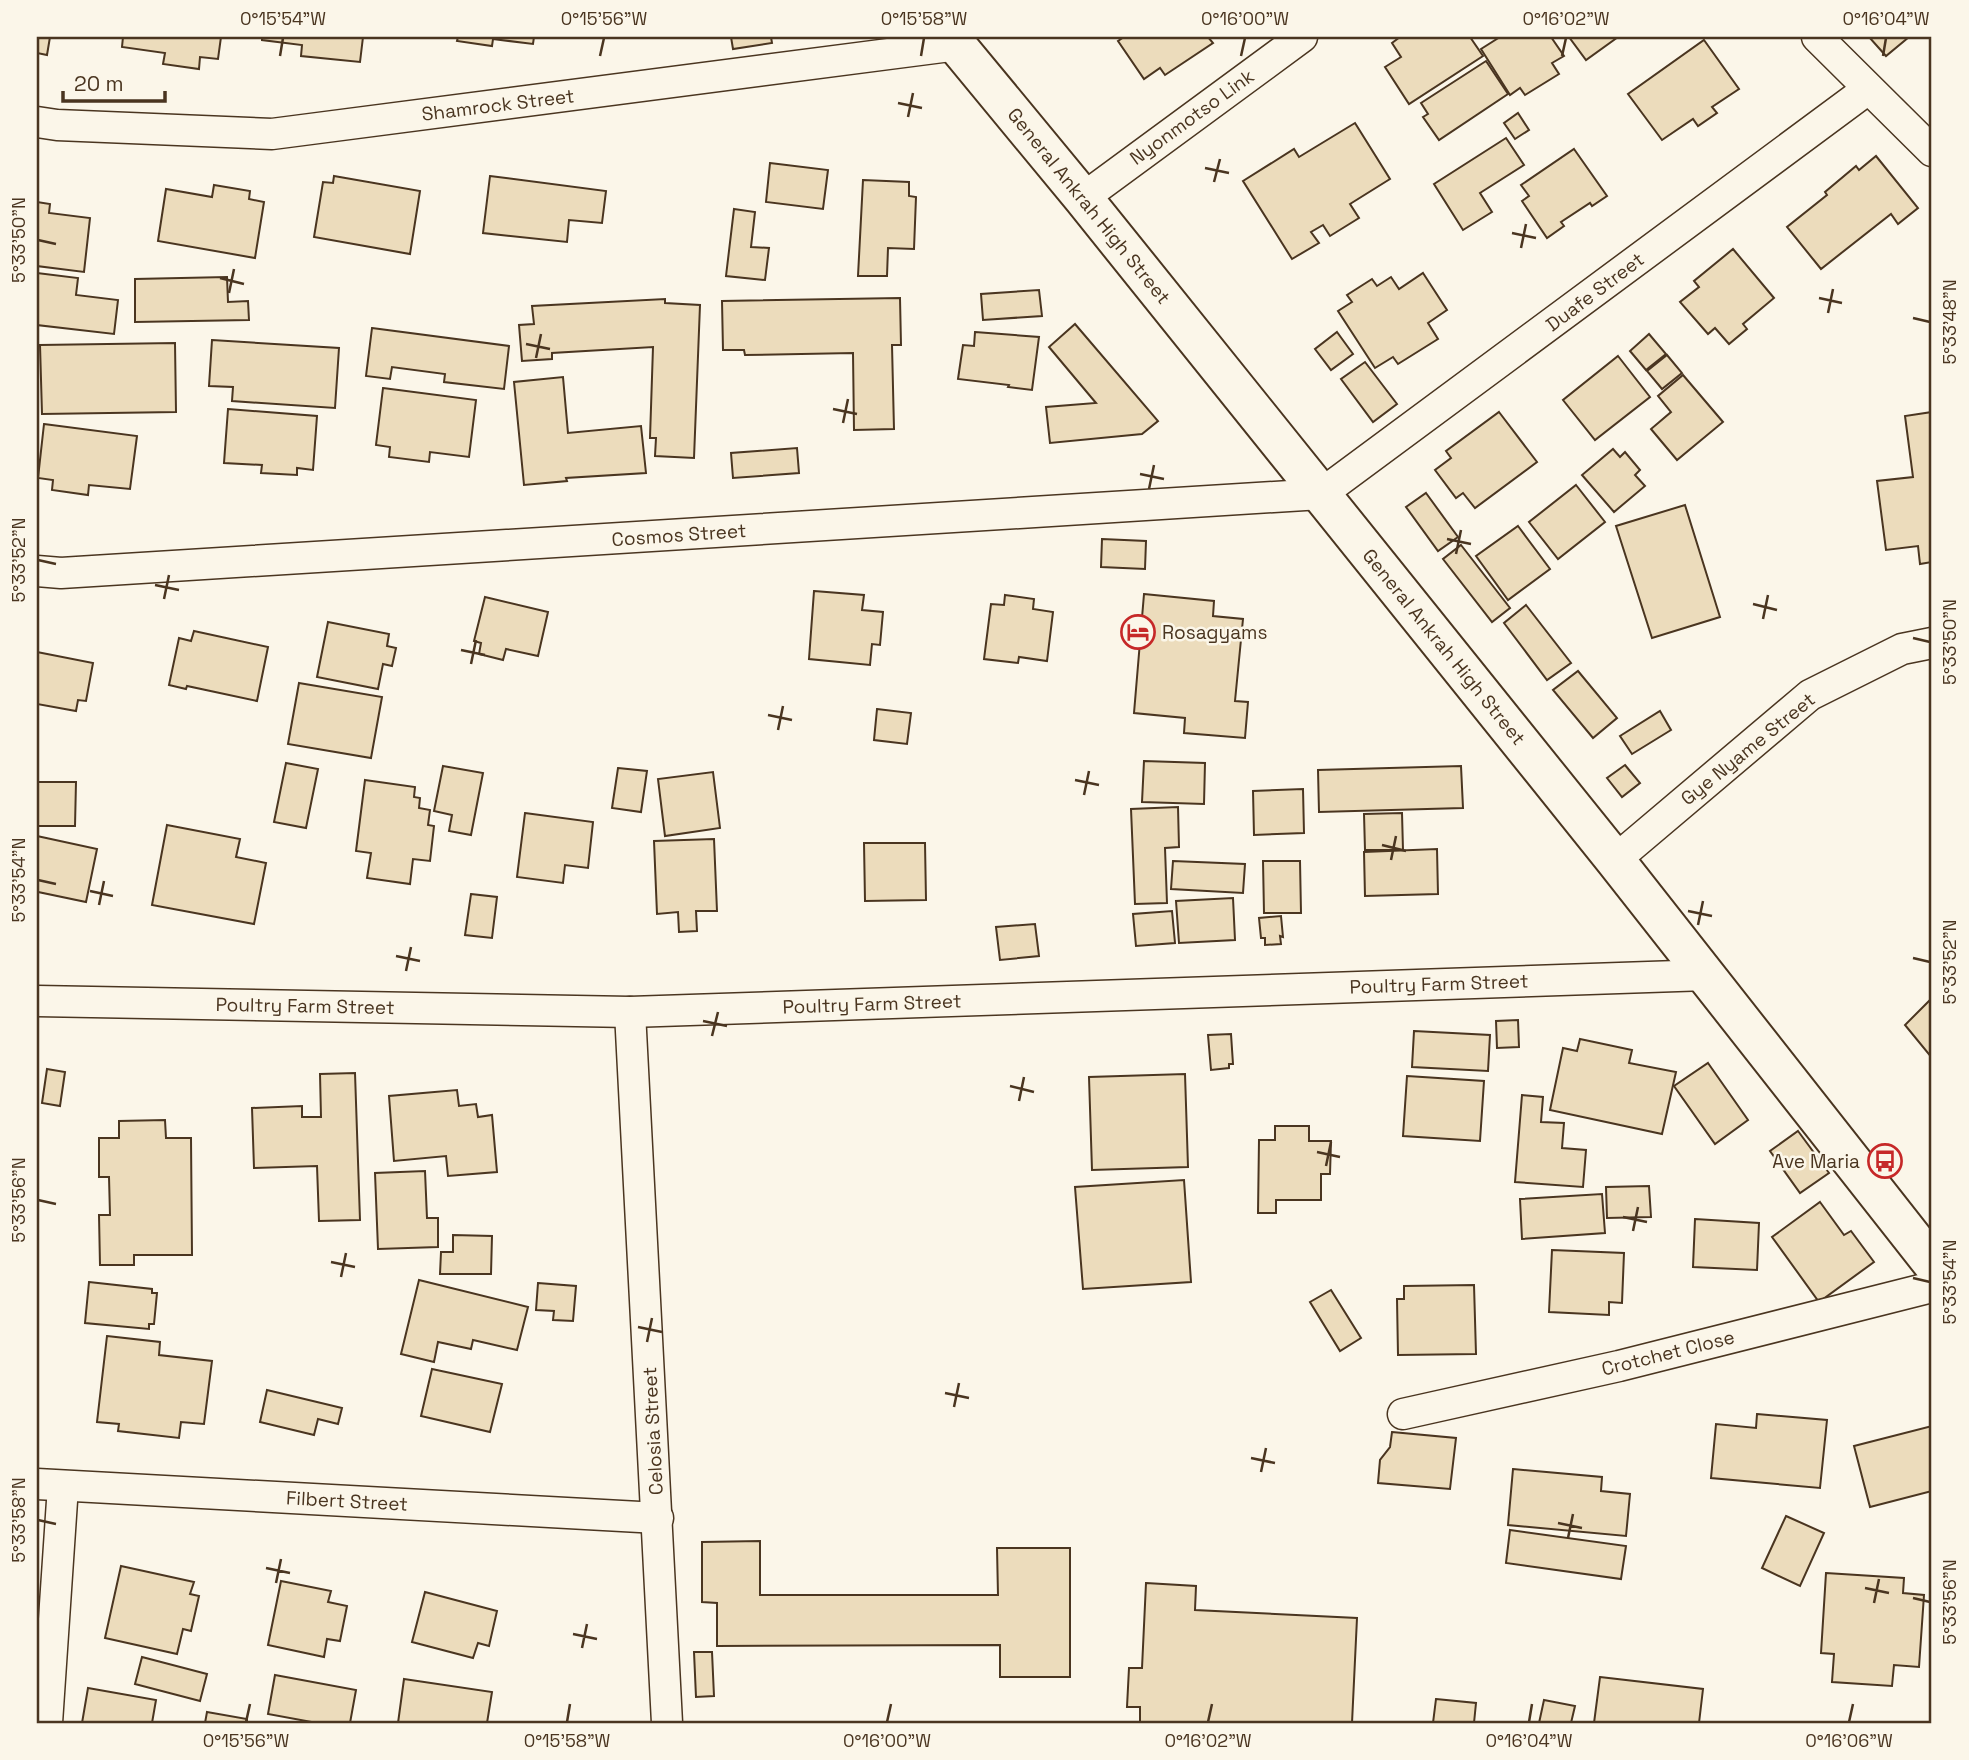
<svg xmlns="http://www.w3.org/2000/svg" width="1969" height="1760" font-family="'Space Grotesk',sans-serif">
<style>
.building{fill:#ecdcbc;stroke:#4a3520;stroke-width:2}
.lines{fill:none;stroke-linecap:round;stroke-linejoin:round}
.street-casing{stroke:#4a3520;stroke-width:33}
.secondary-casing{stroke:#4a3520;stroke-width:42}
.street{stroke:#fbf6e9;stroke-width:30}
.secondary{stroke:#fbf6e9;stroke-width:38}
.ticks{fill:none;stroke:#4a3520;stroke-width:2.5}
.labels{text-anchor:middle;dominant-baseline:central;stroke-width:5;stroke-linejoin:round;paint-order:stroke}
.street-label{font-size:19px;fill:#4a3520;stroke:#fbf6e9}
.poi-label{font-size:19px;fill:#4a3520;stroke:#fbf6e9;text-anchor:start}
.neatline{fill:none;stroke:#4a3520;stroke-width:2.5}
.ticks-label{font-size:18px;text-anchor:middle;fill:#4a3520}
</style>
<rect width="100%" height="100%" fill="#fbf6e9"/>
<g class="building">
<path d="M37 37H50L47 55 37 53Z"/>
<path d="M123 37H221L218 59 200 57 199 69 163 64 165 53 122 47Z"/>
<path d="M262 37H363L360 62 301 56 302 45 262 40Z"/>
<path d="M458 37H534L533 44 493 39 492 46 457 41Z"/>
<path d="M731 37H771L772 43 733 49Z"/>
<path d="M1124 37H1208L1213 43 1165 75 1160 68 1144 79 1118 41Z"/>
<path d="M1400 37H1470L1483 56 1409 104 1385 67 1401 57 1392 43Z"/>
<path d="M1500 37H1551L1564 56 1552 63 1559 74 1525 95 1520 88 1510 95 1481 49Z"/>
<path d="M1569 37H1618L1586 60Z"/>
<path d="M1869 37H1909L1886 56Z"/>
<path d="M1704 40 1739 89 1712 107 1717 113 1698 126 1693 119 1662 140 1628 94Z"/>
<path d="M1486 61 1508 94 1439 140 1423 117 1428 114 1421 103Z"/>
<path d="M1518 113 1529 130 1515 139 1504 123Z"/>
<path d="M1355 123 1390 179 1350 204 1359 218 1330 236 1323 225 1311 232 1319 243 1292 259 1243 181 1294 149 1299 157Z"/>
<path d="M1506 138 1524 165 1480 193 1492 212 1463 230 1434 184Z"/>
<path d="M1574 149 1607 196 1592 206 1590 203 1561 222 1564 226 1547 238 1522 201 1529 196 1521 185Z"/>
<path d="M1876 156 1918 208 1898 224 1891 214 1821 269 1787 227 1827 195 1825 192 1856 166 1859 170Z"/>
<path d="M770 163 828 170 823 209 766 202Z"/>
<path d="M334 176 420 191 410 254 314 237 323 182 333 183Z"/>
<path d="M490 176 606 191 602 223 569 220 567 242 483 233Z"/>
<path d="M863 180 909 182V196L916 197 914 249 888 248 887 276H858Z"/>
<path d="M214 185 250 191 249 199 264 202 255 258 158 241 166 189 212 197Z"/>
<path d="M37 202 50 204 49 213 90 218 84 272 37 266Z"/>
<path d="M734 209 755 212 751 247 769 248 765 280 726 276Z"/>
<path d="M1733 249 1774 298 1743 324 1747 329 1729 344 1715 328 1708 334 1680 302 1699 287 1694 281Z"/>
<path d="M37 273 78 278 76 295 118 300 114 334 37 325Z"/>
<path d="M1423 273 1447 310 1428 323 1438 339 1398 364 1393 357 1375 368 1338 311 1352 302 1347 295 1372 279 1377 286 1391 277 1399 289Z"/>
<path d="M227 277 228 302 248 301 249 320 135 322V279Z"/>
<path d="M1039 290 1042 316 983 320 981 294Z"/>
<path d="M900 298 901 345H892L894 429 854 430 853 353 745 355 744 350H723L722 301Z"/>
<path d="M665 299V303L700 305 694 458 655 456 656 438H650L653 347 552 353V359L522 361 519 325 534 324 532 306Z"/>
<path d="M1075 324 1158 421 1142 434 1050 443 1046 407 1096 403 1049 347Z"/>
<path d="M372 328 509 346 504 389 444 382 445 374 392 367 390 379 366 376Z"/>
<path d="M975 332 1039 337 1032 390 1008 387 1009 385 958 379 963 345 974 346Z"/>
<path d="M1337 332 1353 354 1331 370 1315 349Z"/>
<path d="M1649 334 1666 354 1646 370 1630 351Z"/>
<path d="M212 340 339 348 335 408 232 401 233 387 209 386Z"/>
<path d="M175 343 176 412 42 414 40 345Z"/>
<path d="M1667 355 1682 373 1662 389 1647 371Z"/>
<path d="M1618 356 1650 397 1595 440 1563 400Z"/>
<path d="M1365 362 1397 404 1373 422 1341 379Z"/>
<path d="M1683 375 1723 422 1677 460 1651 429 1671 412 1658 396Z"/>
<path d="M563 377 568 433 641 426 646 473 566 478 567 481 524 485 514 382Z"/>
<path d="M383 388 476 400 469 457 430 452 429 462 389 457 390 447 376 445Z"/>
<path d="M228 409 317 416 313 470 297 468V475L261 473 262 465 224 463Z"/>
<path d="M1499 412 1537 462 1475 508 1463 493 1456 498 1435 470 1451 458 1446 451Z"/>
<path d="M1932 412V562L1920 564 1918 546 1886 550 1877 481 1913 477 1905 416Z"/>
<path d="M44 424 137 436 130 489 89 485 88 495 52 490 53 480 38 478Z"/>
<path d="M797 448 799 473 733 478 731 453Z"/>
<path d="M1613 449 1620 457 1625 452 1640 470 1635 475 1645 486 1614 512 1582 475Z"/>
<path d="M1576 485 1605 522 1558 559 1529 522Z"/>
<path d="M1426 493 1458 537 1438 551 1406 507Z"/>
<path d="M1685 505 1720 617 1652 638 1616 526Z"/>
<path d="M1518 526 1550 569 1508 600 1476 556Z"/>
<path d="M1102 539 1146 541 1145 569 1101 567Z"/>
<path d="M1461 545 1510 608 1492 622 1443 559Z"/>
<path d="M814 591 864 595 862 610 883 612 880 645 872 644 870 665 809 659Z"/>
<path d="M1144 594 1214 601 1213 616 1243 619 1235 701 1248 702 1245 738 1184 733 1185 718 1134 713Z"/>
<path d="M1005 595 1034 599 1033 609 1053 612 1047 661 1019 657 1018 663 984 659 991 604 1004 605Z"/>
<path d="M485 597 548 612 538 656 506 649 503 660 479 654 481 643 474 641Z"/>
<path d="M1526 605 1571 663 1547 680 1504 623Z"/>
<path d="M328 622 389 634 387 646 396 648 392 666 383 664 378 689 317 677Z"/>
<path d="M194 631 268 647 257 701 187 686 186 689 169 685 179 638 191 641Z"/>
<path d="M37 652 93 663 86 701 78 700 76 711 37 704Z"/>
<path d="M1578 671 1617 718 1593 738 1553 690Z"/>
<path d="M299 683 382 697 371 758 288 744Z"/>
<path d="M877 709 911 713 907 744 874 740Z"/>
<path d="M1660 711 1671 730 1632 754 1620 736Z"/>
<path d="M1144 761 1205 763 1204 804 1142 802Z"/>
<path d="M286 763 318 769 306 828 274 822Z"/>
<path d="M1625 765 1640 783 1622 797 1607 778Z"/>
<path d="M443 766 483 773 471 835 449 831 452 815 434 811Z"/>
<path d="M1461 766 1463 808 1319 812 1318 770Z"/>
<path d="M618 768 647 771 641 812 612 808Z"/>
<path d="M713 772 720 828 665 836 658 779Z"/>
<path d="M365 780 415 787 414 797 420 798 419 808 430 810 428 825 434 826 430 861 413 859 410 884 367 878 371 853 356 851Z"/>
<path d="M37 782H76L75 826H37Z"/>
<path d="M1303 789 1304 833 1254 835 1253 791Z"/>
<path d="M1178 807 1179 847 1165 848 1167 903 1135 904 1131 809Z"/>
<path d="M525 813 593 822 588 868 565 865 563 883 517 877Z"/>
<path d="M1402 813 1403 850H1365L1364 814Z"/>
<path d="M167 825 240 839 236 857 266 863 254 924 152 905Z"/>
<path d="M37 836 97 849 86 902 38 892 37 897Z"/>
<path d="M714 839 717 911H696L697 931 679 932 678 912 657 914 654 841Z"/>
<path d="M864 843H925L926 900 865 901Z"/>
<path d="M1437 849 1438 894 1365 896 1364 852Z"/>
<path d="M1173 861 1245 864 1243 893 1171 889Z"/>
<path d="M1263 861H1300L1301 913H1264Z"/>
<path d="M471 894 497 897 492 938 465 935Z"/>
<path d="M1233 898 1235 940 1179 943 1176 901Z"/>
<path d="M1172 911 1175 943 1136 946 1133 914Z"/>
<path d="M1281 916 1283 937 1280 936 1281 944 1265 945V938H1261L1259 918Z"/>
<path d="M1035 924 1039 956 1000 960 996 927Z"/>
<path d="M1932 998V1058L1905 1025Z"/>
<path d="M1518 1020 1519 1047 1497 1048 1496 1021Z"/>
<path d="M1414 1031 1490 1035 1488 1071 1412 1067Z"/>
<path d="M1231 1034 1233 1064H1229V1068L1211 1070 1208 1035Z"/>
<path d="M1580 1039 1632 1050 1629 1063 1676 1072 1662 1134 1550 1110 1563 1048 1577 1051Z"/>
<path d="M1708 1063 1748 1120 1715 1144 1674 1086Z"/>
<path d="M47 1069 65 1072 60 1106 42 1103Z"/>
<path d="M355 1073 360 1220 319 1221 317 1166 254 1168 252 1108 302 1106V1117H321L320 1074Z"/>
<path d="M1185 1074 1188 1167 1092 1170 1089 1077Z"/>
<path d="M1407 1076 1484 1081 1480 1141 1403 1136Z"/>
<path d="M457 1090 459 1106 476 1104 478 1117 492 1115 497 1172 448 1176 446 1156 394 1161 389 1096Z"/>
<path d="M1522 1095 1543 1097 1541 1122 1564 1123 1562 1148 1586 1150 1583 1187 1515 1182Z"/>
<path d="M165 1120 166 1138H191L192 1255H134V1265H100L99 1215H110L109 1177H99V1138H119V1121Z"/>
<path d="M1275 1126H1309V1141H1331L1330 1174H1321V1200H1276V1213H1258L1259 1140H1275Z"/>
<path d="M1798 1131 1829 1173 1800 1193 1770 1151Z"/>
<path d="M425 1171 427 1218H438V1247L378 1249 375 1173Z"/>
<path d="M1184 1180 1191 1282 1083 1289 1075 1187Z"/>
<path d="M1649 1186 1651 1217 1607 1218 1606 1187Z"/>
<path d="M1602 1194 1605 1233 1522 1239 1520 1199Z"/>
<path d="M1820 1202 1844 1235 1851 1231 1874 1262 1819 1302 1772 1237Z"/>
<path d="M1695 1219 1759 1223 1757 1270 1693 1267Z"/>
<path d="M453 1235 492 1236 491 1274H440L441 1252H453Z"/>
<path d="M1552 1250 1624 1253 1622 1303 1609 1302V1315L1549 1312Z"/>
<path d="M419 1280 528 1307 517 1350 473 1340 471 1349 438 1342 434 1362 401 1354Z"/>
<path d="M89 1282 152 1289V1293H157L154 1324H149V1329L85 1323Z"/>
<path d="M538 1283 576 1286 573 1321 553 1320 554 1311 536 1310Z"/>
<path d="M1474 1285 1476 1354 1398 1355 1397 1299H1404V1286Z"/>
<path d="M1331 1290 1361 1338 1340 1351 1310 1302Z"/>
<path d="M107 1336 160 1342 159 1355 212 1361 204 1424 181 1422 179 1438 118 1431 119 1424 97 1422Z"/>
<path d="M432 1369 502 1384 490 1432 421 1416Z"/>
<path d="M267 1390 342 1408 338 1424 318 1419 314 1435 260 1422Z"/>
<path d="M1757 1414 1827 1420 1820 1488 1711 1478 1716 1424 1756 1428Z"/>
<path d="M1932 1426V1491L1870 1507 1854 1446Z"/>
<path d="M1392 1432 1456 1438 1450 1489 1378 1483 1380 1460 1390 1447Z"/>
<path d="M1513 1469 1602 1477 1601 1491 1630 1494 1626 1536 1508 1525Z"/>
<path d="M1786 1516 1824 1533 1800 1586 1762 1568Z"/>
<path d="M1510 1530 1626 1546 1621 1579 1506 1563Z"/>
<path d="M760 1541V1595H998L997 1548H1070V1677H1000V1645L717 1646V1603L702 1602V1542Z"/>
<path d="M121 1566 194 1582 190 1594 199 1596 191 1631 183 1629 177 1654 105 1638Z"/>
<path d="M1826 1573 1904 1578 1903 1593 1924 1595 1919 1667 1894 1665 1892 1686 1832 1682 1834 1654 1821 1653Z"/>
<path d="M281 1581 331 1591 328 1602 347 1606 340 1641 327 1639 324 1657 268 1645Z"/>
<path d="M1146 1583 1196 1586 1195 1610 1357 1618 1352 1723H1140V1707H1127L1129 1668H1142Z"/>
<path d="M425 1592 497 1611 489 1646 478 1643 473 1658 412 1642Z"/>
<path d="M694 1652H712L714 1696 696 1697Z"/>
<path d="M142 1657 207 1674 200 1701 135 1684Z"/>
<path d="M275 1675 356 1690 350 1723H317L268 1714Z"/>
<path d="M1600 1677 1703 1689 1699 1723H1594Z"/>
<path d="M404 1679 492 1692 487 1723H398Z"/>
<path d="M88 1688 156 1700 152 1723H82Z"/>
<path d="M1436 1699 1476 1703 1474 1723H1433Z"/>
<path d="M1544 1700 1575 1706 1571 1723H1539Z"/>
<path d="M207 1712 247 1719V1723H205Z"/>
</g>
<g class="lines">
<g class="street-casing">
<g id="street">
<path d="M1817 37 1932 151"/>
<path d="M37 122 57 125 272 134 958 45"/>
<path d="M1083 198 1302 37"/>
<path d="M37 571 61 573 1321 494 1868 89"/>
<path d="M1615 860 1810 695 1902 649 1932 643"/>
<path d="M37 1001 630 1012 1707 975"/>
<path d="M630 1012 667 1723"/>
<path d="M1403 1414 1619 1366 1932 1287"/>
<path d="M37 1484 658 1518"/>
<path d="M47 1723 63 1486"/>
</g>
</g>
<g class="secondary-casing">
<path id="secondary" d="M950 37 1083 198 1615 860 1932 1263"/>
</g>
<use href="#street" class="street"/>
<use href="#secondary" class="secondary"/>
</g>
<path class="ticks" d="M280 56 283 38M600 56 604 38M921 56 924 38M1241 56 1245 38M1562 56 1566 38M1883 56 1886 38M898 103 922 108M908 117 913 93M1205 168 1229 173M1214 182 1220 159M1512 233 1536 238M38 240 56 244M1521 248 1526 224M220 278 244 284M229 293 234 269M1819 298 1842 303M1828 313 1833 289M1913 318 1930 322M526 344 550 349M536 358 541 334M833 409 857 414M843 423 848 399M1140 474 1164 479M1149 489 1154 465M1447 539 1471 544M1456 554 1461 530M38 560 56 564M155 585 179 590M164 599 169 575M1753 604 1777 610M1763 619 1768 595M1913 638 1930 642M461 650 485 655M471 664 476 640M768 715 792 720M778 730 783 706M1075 780 1099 785M1084 795 1089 771M1382 845 1406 851M1391 860 1396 836M38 880 56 884M90 891 113 896M99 905 104 881M1688 911 1712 916M1698 925 1703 901M396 956 420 961M1913 958 1930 962M406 971 411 947M703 1021 727 1026M712 1036 718 1012M1010 1086 1034 1092M1019 1101 1024 1077M1317 1152 1340 1157M1326 1166 1331 1142M38 1200 56 1204M1623 1217 1647 1222M1633 1231 1638 1207M331 1262 355 1267M341 1277 346 1253M1913 1278 1930 1282M638 1327 662 1332M647 1342 652 1318M945 1393 969 1398M954 1407 959 1383M1251 1458 1275 1463M1261 1472 1266 1448M38 1520 56 1524M1558 1523 1582 1528M1568 1538 1573 1514M266 1568 290 1573M276 1583 281 1559M1865 1588 1889 1593M1913 1598 1930 1602M1874 1603 1879 1579M573 1634 597 1639M582 1648 587 1624M246 1722 250 1704M567 1722 570 1704M887 1722 891 1704M1208 1722 1212 1704M1529 1722 1532 1704M1849 1722 1853 1704"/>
<defs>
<g id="hotel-ring" transform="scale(1.75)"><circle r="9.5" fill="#fbf6e9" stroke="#c62828" stroke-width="1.5"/><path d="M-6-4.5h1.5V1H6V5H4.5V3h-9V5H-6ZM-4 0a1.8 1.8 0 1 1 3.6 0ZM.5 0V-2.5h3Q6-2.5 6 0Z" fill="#c62828"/></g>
<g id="bus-ring" transform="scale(1.75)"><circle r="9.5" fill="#fbf6e9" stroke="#c62828" stroke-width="1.5"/><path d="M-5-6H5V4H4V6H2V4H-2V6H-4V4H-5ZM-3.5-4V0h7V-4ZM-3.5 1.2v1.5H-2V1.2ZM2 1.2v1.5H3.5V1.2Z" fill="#c62828"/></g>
</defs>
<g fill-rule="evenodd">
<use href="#hotel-ring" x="1138" y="632"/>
<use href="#bus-ring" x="1885" y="1161"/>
</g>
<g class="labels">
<g class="street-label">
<text transform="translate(498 105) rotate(-7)">Shamrock Street</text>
<text transform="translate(1192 117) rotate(-36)">Nyonmotso Link</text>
<text transform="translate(1089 206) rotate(51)">General Ankrah High Street</text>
<text transform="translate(1595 292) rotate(-37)">Duafe Street</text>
<text transform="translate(679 535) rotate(-4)">Cosmos Street</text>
<text transform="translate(1444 647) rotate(51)">General Ankrah High Street</text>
<text transform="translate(1748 749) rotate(-39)">Gye Nyame Street</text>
<text transform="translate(1439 984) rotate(-2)">Poultry Farm Street</text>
<text transform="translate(872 1004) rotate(-2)">Poultry Farm Street</text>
<text transform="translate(305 1006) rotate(1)">Poultry Farm Street</text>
<text transform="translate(1668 1353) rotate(-14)">Crotchet Close</text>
<text transform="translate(653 1431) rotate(-93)">Celosia Street</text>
<text transform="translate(347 1501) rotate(3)">Filbert Street</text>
</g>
<g class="poi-label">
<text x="1162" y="632">Rosagyams</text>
<text x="1860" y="1161" text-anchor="end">Ave Maria</text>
</g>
</g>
<rect width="1969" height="1760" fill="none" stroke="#fbf6e9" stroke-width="77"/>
<path d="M63 91v10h102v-10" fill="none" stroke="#4a3520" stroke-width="3.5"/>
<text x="74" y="91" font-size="21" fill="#4a3520" stroke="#fbf6e9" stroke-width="5" paint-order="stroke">20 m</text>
<rect x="38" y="38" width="1892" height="1684" class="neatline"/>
<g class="ticks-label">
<text x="283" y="25">0°15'54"W</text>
<text x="604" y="25">0°15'56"W</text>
<text x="924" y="25">0°15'58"W</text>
<text x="1245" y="25">0°16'00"W</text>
<text x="1566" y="25">0°16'02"W</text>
<text x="1886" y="25">0°16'04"W</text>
<text transform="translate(19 240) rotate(-90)" y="6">5°33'50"N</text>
<text transform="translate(1950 322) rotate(-90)" y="6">5°33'48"N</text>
<text transform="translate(19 560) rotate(-90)" y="6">5°33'52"N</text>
<text transform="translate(1950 642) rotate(-90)" y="6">5°33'50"N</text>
<text transform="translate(19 880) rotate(-90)" y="6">5°33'54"N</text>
<text transform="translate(1950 962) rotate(-90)" y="6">5°33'52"N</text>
<text transform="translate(19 1200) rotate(-90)" y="6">5°33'56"N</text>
<text transform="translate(1950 1282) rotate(-90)" y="6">5°33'54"N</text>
<text transform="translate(19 1520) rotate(-90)" y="6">5°33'58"N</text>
<text transform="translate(1950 1602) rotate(-90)" y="6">5°33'56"N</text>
<text x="246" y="1747">0°15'56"W</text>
<text x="567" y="1747">0°15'58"W</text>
<text x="887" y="1747">0°16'00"W</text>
<text x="1208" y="1747">0°16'02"W</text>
<text x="1529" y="1747">0°16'04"W</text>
<text x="1849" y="1747">0°16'06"W</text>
</g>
</svg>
